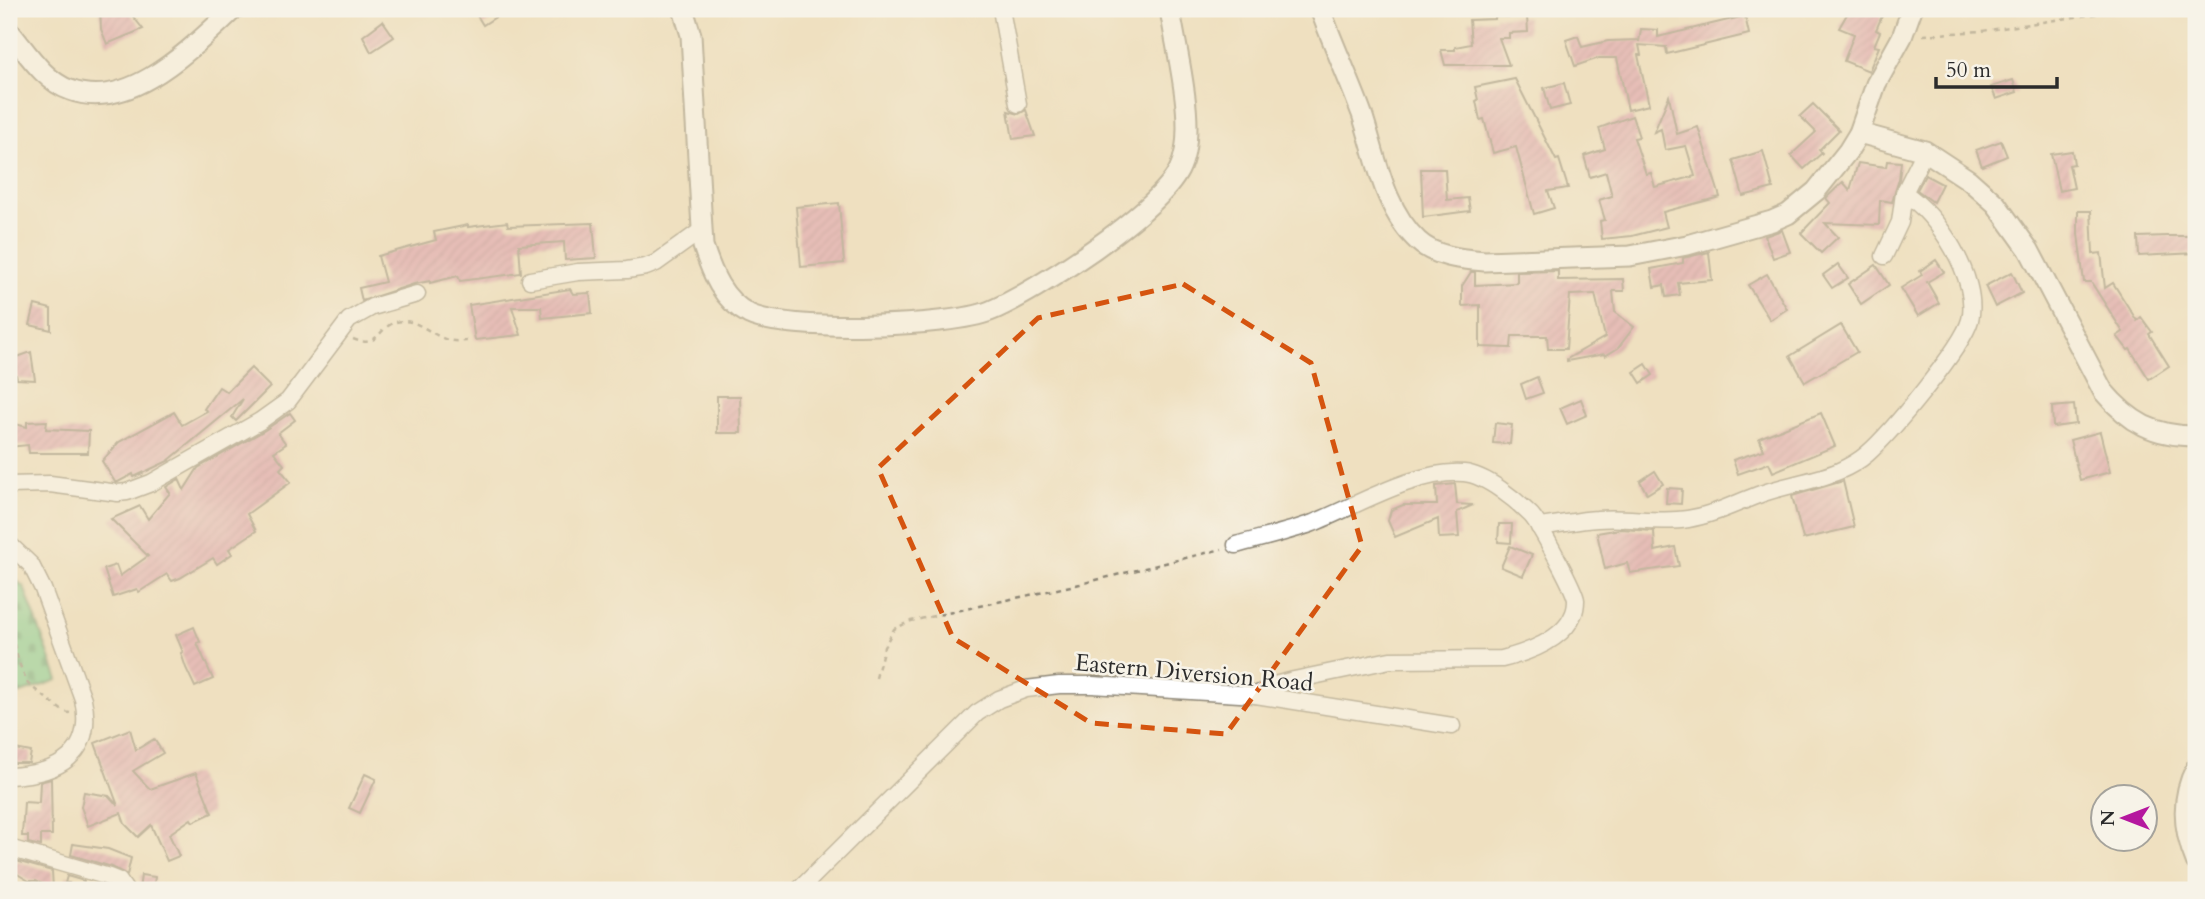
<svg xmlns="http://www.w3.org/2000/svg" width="2205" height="899" font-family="Cardo,serif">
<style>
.cemetery{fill:url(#cemetery-stones);stroke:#527c5e;stroke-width:2}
.building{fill:url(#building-hatch)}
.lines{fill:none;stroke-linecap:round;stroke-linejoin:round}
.minor-casing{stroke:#8d8676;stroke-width:19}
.major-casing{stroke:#8d8676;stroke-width:23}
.path{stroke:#8d8676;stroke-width:2.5;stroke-dasharray:5 5;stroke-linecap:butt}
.minor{stroke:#fff;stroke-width:16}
.major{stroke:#fff;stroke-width:19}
.marked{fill:none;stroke:#d5540f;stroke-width:5;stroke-dasharray:14 9;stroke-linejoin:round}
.labels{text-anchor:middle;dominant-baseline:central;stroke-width:5;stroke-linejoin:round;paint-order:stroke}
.street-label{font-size:24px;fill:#2b2b2b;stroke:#f7f3e8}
</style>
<defs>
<pattern id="cemetery-stones" width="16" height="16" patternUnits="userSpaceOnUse" patternTransform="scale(1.75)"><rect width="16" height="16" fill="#7ace91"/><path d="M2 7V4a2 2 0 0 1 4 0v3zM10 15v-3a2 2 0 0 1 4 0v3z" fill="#64a777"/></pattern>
<pattern id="building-hatch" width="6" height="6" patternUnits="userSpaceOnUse" patternTransform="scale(1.75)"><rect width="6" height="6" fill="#dc93ac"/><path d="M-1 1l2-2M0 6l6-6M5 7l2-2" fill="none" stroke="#b3788c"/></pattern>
</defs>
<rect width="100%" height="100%" fill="#f7f3e8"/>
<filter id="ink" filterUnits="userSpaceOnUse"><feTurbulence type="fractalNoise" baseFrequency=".0143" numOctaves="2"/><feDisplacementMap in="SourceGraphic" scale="14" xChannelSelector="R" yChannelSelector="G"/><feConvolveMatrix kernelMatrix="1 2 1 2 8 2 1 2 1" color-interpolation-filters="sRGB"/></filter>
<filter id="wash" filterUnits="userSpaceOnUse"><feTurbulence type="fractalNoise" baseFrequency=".00686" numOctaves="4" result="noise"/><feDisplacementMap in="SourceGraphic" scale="28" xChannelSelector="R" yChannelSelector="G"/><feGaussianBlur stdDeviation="1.57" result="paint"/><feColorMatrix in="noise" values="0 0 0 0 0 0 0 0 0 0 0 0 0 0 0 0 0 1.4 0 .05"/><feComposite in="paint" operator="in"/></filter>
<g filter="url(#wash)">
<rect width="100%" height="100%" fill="#efe0c0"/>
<path class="cemetery" d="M9 574 24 587 58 680 9 697Z"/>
<g id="blocks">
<g class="building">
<path d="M100 9H127L143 29 107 44 101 29Z"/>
<path d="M473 9H508L483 25Z"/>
<path d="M1850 9H1885L1876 30 1880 32 1874 46 1879 47 1869 71 1844 61 1854 34 1839 28Z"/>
<path d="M1495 16 1527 17 1528 32 1509 33V38H1499L1509 65H1445L1441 50H1455V47L1471 44 1469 20 1495 19Z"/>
<path d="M1745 16 1749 34 1667 54 1666 47 1639 45 1641 55H1638L1649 105 1628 110 1617 58H1599L1575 66 1566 40 1578 36 1582 47 1608 41 1639 40V42L1641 29 1658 30V37Z"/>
<path d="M383 21 394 37 371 52 363 36Z"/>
<path d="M1515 79 1556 160 1559 159 1568 188 1548 191 1554 208 1534 214 1516 147 1493 153 1484 119 1480 120 1476 101 1478 100 1475 87Z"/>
<path d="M2013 80 2017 92 1996 99 1991 87Z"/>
<path d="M1564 83 1570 105 1550 110 1544 88Z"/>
<path d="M1669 96 1677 134 1698 127 1720 197 1663 212 1667 227 1632 236 1602 239 1600 221 1605 220 1599 200 1612 196 1606 172 1590 177 1584 156 1605 149 1599 128 1632 116 1639 137 1634 138 1646 174 1651 173 1655 187 1695 176 1686 146 1665 150 1661 129 1654 132Z"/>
<path d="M1813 104 1839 130 1819 150 1822 153 1804 169 1791 155 1816 132 1800 116Z"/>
<path d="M1026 110 1035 136 1013 139 1008 111 1019 114Z"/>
<path d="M2001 141 2007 156 1982 166 1976 150Z"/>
<path d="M1763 151 1773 188 1743 196 1733 160Z"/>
<path d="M2072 151 2074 164 2069 165 2074 188 2059 191 2051 154Z"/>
<path d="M1887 161 1901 162 1899 179 1892 202 1880 200 1879 225 1825 223 1838 237 1821 253 1801 233 1830 203 1826 198 1843 182 1850 190 1858 163 1886 167Z"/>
<path d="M1421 169H1445L1447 200 1468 198 1470 211 1423 217Z"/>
<path d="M1925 175 1942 184 1933 202 1917 190Z"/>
<path d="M839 203 844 263 801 267 796 207Z"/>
<path d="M2078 211H2091L2093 254 2101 253 2105 288 2113 283 2137 321 2141 317 2152 332 2149 334 2169 366 2149 379 2130 349 2128 350 2117 336 2123 332 2091 282H2084L2078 234Z"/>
<path d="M507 222 508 226 593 223 596 258 565 260 564 242 519 245 521 273 460 281 458 276 430 283V281L414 284 362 301 359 288 385 282 378 256 436 240 434 232 468 225V227Z"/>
<path d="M1782 230 1790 252 1773 258 1765 236Z"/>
<path d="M2167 236H2196V253L2139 256 2138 237Z"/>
<path d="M1709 252 1712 280 1678 283 1680 295 1666 297 1664 285 1654 287 1651 269 1683 263V258Z"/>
<path d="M1936 260 1944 272 1927 282 1939 303 1918 316 1901 288 1922 275 1920 271Z"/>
<path d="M1838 264 1848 278 1832 288 1823 275Z"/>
<path d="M1876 265 1889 285 1861 304 1848 284Z"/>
<path d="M1558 271V280L1623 279 1624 291H1613L1615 312 1634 327 1618 348 1605 356 1604 354 1567 361V359L1605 337 1595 294 1570 295 1566 349H1548L1547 336H1512L1511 348 1480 347V305L1462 306V286L1471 272H1475V285L1517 283V272Z"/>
<path d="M2012 272 2022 293 1995 307 1985 286Z"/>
<path d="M1767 274 1787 309 1770 320 1748 285Z"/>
<path d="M570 289 573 294 590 293 592 313 542 318 541 307H512L521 335 475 340 469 305Z"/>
<path d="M35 305 51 309V330L30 325Z"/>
<path d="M1841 325 1857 352 1805 382 1790 356Z"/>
<path d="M31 352 35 380 17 379 16 375H9V360Z"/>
<path d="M1646 364 1653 375 1641 383 1634 372Z"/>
<path d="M251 368 270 387 236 421 232 417 243 399 168 461 134 477 133 474 118 482H115L102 461 119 442 174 412 182 425 207 411 204 409 219 387 227 392Z"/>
<path d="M1537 377 1543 393 1526 399 1521 384Z"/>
<path d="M717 396H740L741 433H717Z"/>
<path d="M1581 399 1587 415 1567 424 1560 408Z"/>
<path d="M2074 405 2076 424 2053 427 2052 407Z"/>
<path d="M290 413 295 420 278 433 286 444 274 452 284 465 280 469 291 482 247 514 256 531 229 549 232 554 217 564 213 558 180 578 172 581 167 574 139 592 137 589 113 597 104 569 116 565 120 576 148 556 111 519 140 506 148 519 170 493 166 487 179 479 184 490 198 468 265 430Z"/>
<path d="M1821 413 1835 446 1773 472 1769 463 1738 474 1733 460 1764 450 1759 438Z"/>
<path d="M47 421 46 429 89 431 88 453H29L28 445 9 447 11 423 27 427V422Z"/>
<path d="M1495 423 1512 425 1510 444 1493 443Z"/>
<path d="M2100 432 2110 472 2080 480 2070 440Z"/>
<path d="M1655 471 1663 484 1647 494 1640 481Z"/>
<path d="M1843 481 1854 527 1803 539 1792 496Z"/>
<path d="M1455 484 1457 504 1473 505 1457 512 1459 537 1439 538 1438 519 1395 537 1388 521 1391 510 1403 505H1437L1436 486Z"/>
<path d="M1667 488 1682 489 1681 504 1666 503Z"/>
<path d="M1499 524H1512L1511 543 1498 542Z"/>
<path d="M1620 529 1654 531 1655 551 1675 547 1679 566 1630 573 1627 563 1605 569 1597 533Z"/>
<path d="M1510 546 1532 555 1523 576 1501 567Z"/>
<path d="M194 627 200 642 197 643 213 679 195 687 186 668 181 653 183 652 176 635Z"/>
<path d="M130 729 136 750 154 739 163 753 133 771 150 789 196 773 212 813 193 822 191 819 169 834 179 856 167 861 151 825 138 837 125 824 121 813 88 826 81 807 84 792 109 796 118 806 95 743Z"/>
<path d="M15 749 31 752 29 763H13Z"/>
<path d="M365 774 376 779 360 813 349 808Z"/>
<path d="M51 779 52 835H41V846L28 843V836H22L24 802 39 803 40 782Z"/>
<path d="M73 844 108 849 131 858 127 875 112 867 71 855Z"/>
<path d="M9 859 52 871 53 889 36 881H29L9 869Z"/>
<path d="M141 875 155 877 153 890H139Z"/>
<path d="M67 876 84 881 82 890H67L69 883H65Z"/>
</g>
</g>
</g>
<g filter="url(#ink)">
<use href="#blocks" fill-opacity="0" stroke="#8d8676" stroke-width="2"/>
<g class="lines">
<g class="minor-casing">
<g id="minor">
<path d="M1001 9 1018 104"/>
<path d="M1884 256 1900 222 1904 193"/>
<path d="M530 280 578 272 627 270 646 267 656 263 702 230"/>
<path d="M9 485 50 484 118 493 127 492 151 483 260 421 288 401 349 320 372 307 417 294"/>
<path d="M1539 527C1559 525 1578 520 1597 519 1627 516 1657 524 1688 519 1713 515 1734 504 1758 495 1784 485 1813 482 1839 471 1848 467 1859 461 1867 454 1890 434 1963 347 1970 320 1980 279 1937 213 1904 193L1925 151"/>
<path d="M9 544 31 565 43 589 83 699C95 755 58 774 9 776"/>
<path d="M1236 545C1261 538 1288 532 1313 523 1356 506 1417 469 1464 473 1486 475 1516 500 1531 515 1539 523 1575 590 1576 600 1576 604 1575 611 1573 615 1563 640 1526 653 1502 659L1390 660 1294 680 1278 684 1256 695"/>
<path d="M9 848 109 877 119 881 125 890"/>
<path d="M799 890 977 713 999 699 1026 689 1059 685H1092L1256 695 1452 726"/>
</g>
</g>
<g class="major-casing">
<g id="major">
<path d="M683 9 691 35 703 246C712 273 722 300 749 314 785 332 952 327 990 311 1036 292 1157 213 1179 170 1199 131 1176 52 1170 9"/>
<path d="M1320 9C1333 44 1349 79 1362 114 1376 156 1384 210 1418 241 1435 257 1462 259 1484 261L1630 256 1687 245 1772 221 1788 214 1816 191 1848 151 1859 133 1876 84 1902 37 1912 9"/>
<path d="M9 31C26 51 44 81 70 90 131 113 194 45 234 9"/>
<path d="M1859 133 1925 151 1969 180 1996 204 2029 250 2103 391C2130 423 2154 436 2196 436"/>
<path d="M2196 768C2180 799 2183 830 2196 861"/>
</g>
</g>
<g class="path">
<path d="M1923 35 1982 31 2129 9"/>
<path d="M353 339C379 349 377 328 396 322 417 317 430 335 448 340 455 342 463 341 470 341"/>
<path d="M9 625 19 663 28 684 64 712 70 713"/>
<path d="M876 678 884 647 894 629 911 621 1080 584 1222 549"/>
</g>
<use href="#minor" class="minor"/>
<use href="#major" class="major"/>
</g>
</g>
<path d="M0 0H2205V899H0ZM1183 284 1311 363 1362 546 1226 734 1091 723 953 638 878 468 1038 318Z" fill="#efe0c0" fill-opacity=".55" fill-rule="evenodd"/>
<path class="marked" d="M1183 284 1311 363 1362 546 1226 734 1091 723 953 638 878 468 1038 318Z"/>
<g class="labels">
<g class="street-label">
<text transform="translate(1194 673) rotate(5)">Eastern Diversion Road</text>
</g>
</g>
<rect width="2205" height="899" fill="none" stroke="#f7f3e8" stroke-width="35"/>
<g transform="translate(2124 818) rotate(270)"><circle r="33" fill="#f7f3e8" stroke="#a5a39c" stroke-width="2"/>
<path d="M0-5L12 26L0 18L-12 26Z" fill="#b5179e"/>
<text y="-10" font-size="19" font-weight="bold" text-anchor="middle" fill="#2b2b2b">N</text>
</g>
<path d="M1936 77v10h121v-10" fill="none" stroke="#2b2b2b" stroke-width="3.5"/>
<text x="1946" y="77" font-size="21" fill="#2b2b2b" stroke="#f7f3e8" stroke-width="5" paint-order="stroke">50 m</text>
</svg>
